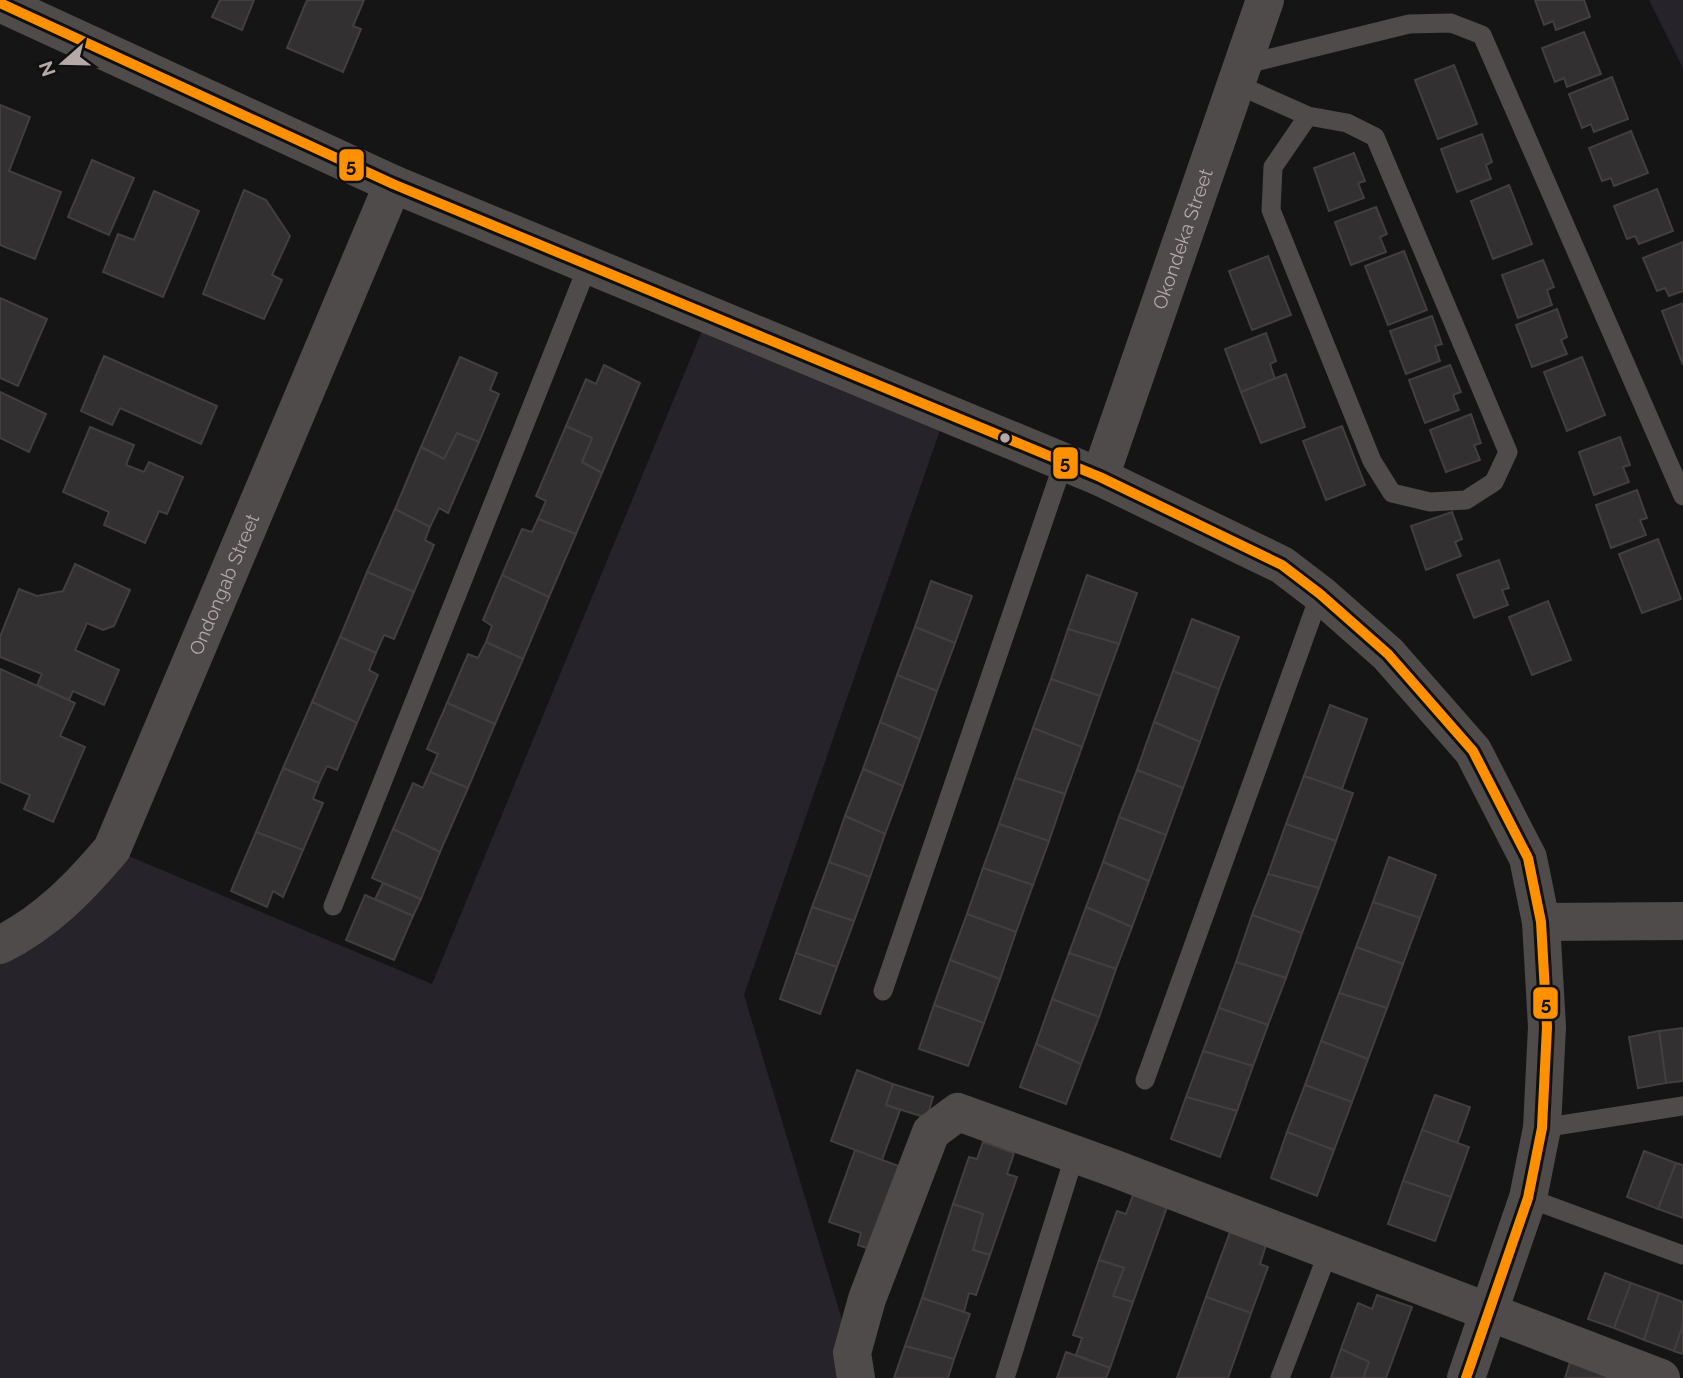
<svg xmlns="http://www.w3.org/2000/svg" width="1683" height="1378" font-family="Raleway,sans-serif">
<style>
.green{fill:#26232a}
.building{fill:#323030;stroke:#423f3e;stroke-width:2}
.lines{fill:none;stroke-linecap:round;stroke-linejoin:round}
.service{stroke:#4e4b4a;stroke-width:19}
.minor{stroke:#4e4b4a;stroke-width:38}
.bus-1-casing{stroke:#111010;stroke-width:16}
.bus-1{stroke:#ff9000;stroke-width:10}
.bus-dot{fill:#b5a9a8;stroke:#111010;stroke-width:2.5}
.labels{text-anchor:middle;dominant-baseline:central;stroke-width:5;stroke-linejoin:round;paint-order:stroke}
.street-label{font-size:19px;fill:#b5a9a8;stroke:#111010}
.line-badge{stroke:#111010;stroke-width:2.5}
.pale-badge-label{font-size:19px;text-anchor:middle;font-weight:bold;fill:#111}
</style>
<rect width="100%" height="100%" fill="#161515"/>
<g class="green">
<path d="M1649 0H1683V68Z"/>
<path d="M709 314 946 413 744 995 852 1353 856 1378H0V945L112 849 432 984Z"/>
</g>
<g class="building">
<path d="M220 0H254L242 30 212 17Z"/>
<path d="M307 0H364L353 26 361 29 343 72 287 48Z"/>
<path d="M1535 0H1584L1590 17 1556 30 1553 21 1544 25Z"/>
<path d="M1584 32 1601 74 1567 87 1564 78 1555 82 1542 48Z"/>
<path d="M1454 65 1477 124 1438 139 1415 80Z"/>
<path d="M1612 77 1628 119 1594 132 1591 124 1582 128 1569 94Z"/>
<path d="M0 105 30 117 9 171 61 192 35 259 0 245Z"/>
<path d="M1631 131 1648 173 1614 186 1611 178 1602 181 1589 148Z"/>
<path d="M1482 134 1492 162 1486 165 1491 179 1457 192 1441 149Z"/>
<path d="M1354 153 1365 181 1358 183 1364 198 1329 211 1314 168Z"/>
<path d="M92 160 134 178 109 235 68 217Z"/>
<path d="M1509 185 1532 244 1493 259 1471 201Z"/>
<path d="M1657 189 1673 231 1639 244 1635 236 1627 239 1614 206Z"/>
<path d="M244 190 266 200 290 236 272 275 282 280 264 319 203 294Z"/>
<path d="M154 191 199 211 163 297 103 272 118 234 134 240Z"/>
<path d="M1376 207 1387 234 1380 237 1386 252 1351 265 1335 222Z"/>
<path d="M1683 242V291L1669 296 1665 288 1657 291 1643 258Z"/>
<path d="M1404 251 1427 310 1388 325 1365 266Z"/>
<path d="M1268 256 1291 315 1252 330 1229 271Z"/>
<path d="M1543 260 1554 287 1547 290 1552 305 1518 318 1502 275Z"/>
<path d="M0 298 47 319 18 386 0 378Z"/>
<path d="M1683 303V365L1662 311Z"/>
<path d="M1557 309 1567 337 1561 340 1567 354 1532 367 1516 325Z"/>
<path d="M1432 316 1442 344 1435 346 1440 361 1406 374 1390 331Z"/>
<path d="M1266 333 1276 361 1270 364 1275 379 1241 392 1225 349Z"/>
<path d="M104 356 217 406 201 444 120 408 112 425 81 411Z"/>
<path d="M460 357 497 373 490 390 499 394 479 442 457 433 444 459 421 447Z"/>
<path d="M1582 357 1605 415 1567 431 1544 372Z"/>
<path d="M604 365 640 383 602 473 582 462 592 438 566 426 586 379 596 384Z"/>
<path d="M1450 365 1461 392 1453 395 1459 410 1425 423 1409 380Z"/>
<path d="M1286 374 1305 427 1261 443 1241 392Z"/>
<path d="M0 392 46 414 29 452 0 438Z"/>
<path d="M1471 414 1481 443 1474 445 1480 460 1446 472 1430 430Z"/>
<path d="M566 426 592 438 582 462 602 473 576 534 538 519 546 501 536 496Z"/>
<path d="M1342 426 1365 485 1326 500 1303 441Z"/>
<path d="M90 427 134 445 126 465 144 472 149 462 183 477 167 514 159 511 145 543 104 525 109 512 63 492Z"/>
<path d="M457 433 479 442 448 513 439 508 430 527 395 509 421 447 444 459Z"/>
<path d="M1620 437 1630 465 1623 467 1629 482 1594 495 1579 452Z"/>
<path d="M1637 490 1647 518 1640 520 1646 535 1611 548 1596 505Z"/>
<path d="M395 509 430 527 425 540 434 545 414 592 367 572Z"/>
<path d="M1452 512 1462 539 1455 542 1461 556 1426 570 1411 526Z"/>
<path d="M538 519 576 534 549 597 502 575 522 529 532 532Z"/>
<path d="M1658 539 1681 599 1642 613 1619 554Z"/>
<path d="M1499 560 1509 588 1502 590 1508 605 1474 618 1457 575Z"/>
<path d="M75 564 130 590 114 626 103 630 87 623 75 650 119 670 104 705 73 691 69 700 37 685 42 674 0 657V637L19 589 37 596 63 591Z"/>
<path d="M367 572 414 592 394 639 384 635 376 653 340 637Z"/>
<path d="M502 575 549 597 523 659 486 642 492 626 483 620Z"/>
<path d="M1087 575 1137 593 1119 644 1068 629Z"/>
<path d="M931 581 972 596 955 643 915 627Z"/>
<path d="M1548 601 1571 660 1532 675 1509 617Z"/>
<path d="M1192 619 1239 637 1219 689 1173 671Z"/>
<path d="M915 627 955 643 937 691 897 675Z"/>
<path d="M1068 629 1119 644 1100 696 1051 679Z"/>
<path d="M340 637 376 653 369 670 378 675 357 723 312 702Z"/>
<path d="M486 642 523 659 495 724 447 703 468 654 478 658Z"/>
<path d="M0 669 75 703 60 736 85 747 53 822 24 809 30 795 0 782Z"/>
<path d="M1173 671 1219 689 1200 742 1154 722Z"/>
<path d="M897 675 937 691 920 739 880 722Z"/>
<path d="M1051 679 1100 696 1082 747 1033 728Z"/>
<path d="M312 702 357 723 337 770 327 766 319 783 283 768Z"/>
<path d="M447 703 495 724 468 788 430 772 438 754 427 749Z"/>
<path d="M1330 705 1367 719 1342 789 1304 776Z"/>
<path d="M880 722 920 739 903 786 863 769Z"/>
<path d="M1154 722 1200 742 1183 788 1137 770Z"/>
<path d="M1033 728 1082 747 1065 794 1015 778Z"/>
<path d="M283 768 319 783 313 799 323 803 303 850 256 832Z"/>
<path d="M863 769 903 786 885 834 845 816Z"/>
<path d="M1137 770 1183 788 1166 835 1119 817Z"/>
<path d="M430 772 468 788 440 852 393 829 413 783 423 788Z"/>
<path d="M1304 776 1353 793 1336 841 1286 824Z"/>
<path d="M1015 778 1065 794 1049 841 999 824Z"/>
<path d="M845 816 885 834 870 877 829 862Z"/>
<path d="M1119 817 1166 835 1149 881 1103 862Z"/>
<path d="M999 824 1049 841 1033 885 983 868Z"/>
<path d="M1286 824 1336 841 1319 888 1268 874Z"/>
<path d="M393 829 440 852 421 899 372 878Z"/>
<path d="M256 832 303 850 283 897 273 891 267 907 231 891Z"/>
<path d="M1389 857 1436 875 1420 918 1373 902Z"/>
<path d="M829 862 870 877 854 921 812 907Z"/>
<path d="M1103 862 1149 881 1132 927 1086 907Z"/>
<path d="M983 868 1033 885 1016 932 967 914Z"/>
<path d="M1268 874 1319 888 1302 933 1252 915Z"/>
<path d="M383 883 421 899 413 916 375 899Z"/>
<path d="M365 895 413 916 394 960 346 940Z"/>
<path d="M1373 902 1420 918 1403 964 1356 947Z"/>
<path d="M812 907 854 921 837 967 796 953Z"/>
<path d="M1086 907 1132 927 1116 969 1069 953Z"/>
<path d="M967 914 1016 932 1000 979 950 960Z"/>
<path d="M1252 915 1302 933 1286 978 1236 962Z"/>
<path d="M1356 947 1403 964 1387 1008 1339 993Z"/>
<path d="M796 953 837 967 820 1014 780 999Z"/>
<path d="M1069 953 1116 969 1099 1017 1052 999Z"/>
<path d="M950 960 1000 979 984 1023 934 1005Z"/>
<path d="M1236 962 1286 978 1268 1025 1219 1008Z"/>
<path d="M1339 993 1387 1008 1368 1059 1321 1041Z"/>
<path d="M1052 999 1099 1017 1081 1064 1036 1044Z"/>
<path d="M934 1005 984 1023 968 1066 919 1049Z"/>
<path d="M1219 1008 1268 1025 1253 1066 1203 1051Z"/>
<path d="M1683 1028V1081L1666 1083 1659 1031Z"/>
<path d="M1659 1031 1666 1083 1638 1088 1629 1037Z"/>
<path d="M1321 1041 1368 1059 1352 1102 1305 1085Z"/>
<path d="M1036 1044 1081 1064 1066 1104 1020 1087Z"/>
<path d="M1203 1051 1253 1066 1237 1111 1186 1097Z"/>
<path d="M857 1070 893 1084 886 1105 900 1110 882 1160 831 1141Z"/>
<path d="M893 1084 933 1097 927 1118 886 1105Z"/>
<path d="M1305 1085 1352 1102 1334 1150 1287 1132Z"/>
<path d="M1435 1095 1470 1107 1457 1144 1422 1130Z"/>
<path d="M1186 1097 1237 1111 1220 1157 1171 1139Z"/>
<path d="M1422 1130 1469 1147 1451 1197 1403 1181Z"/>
<path d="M1287 1132 1334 1150 1317 1196 1271 1178Z"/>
<path d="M983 1142 1014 1153 1007 1174 1017 1177 990 1255 973 1250 983 1214 953 1204 969 1157 977 1159Z"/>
<path d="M855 1150 907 1169 878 1252 858 1245 861 1233 829 1222Z"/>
<path d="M1644 1151 1676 1163 1658 1209 1627 1197Z"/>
<path d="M1676 1163 1683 1165V1218L1658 1209Z"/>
<path d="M1403 1181 1451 1197 1435 1241 1388 1224Z"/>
<path d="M1133 1195 1167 1207 1133 1302 1113 1296 1124 1268 1099 1260 1117 1211 1126 1214Z"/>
<path d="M953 1204 983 1214 973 1250 990 1255 976 1295 969 1293 964 1312 922 1298Z"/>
<path d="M1230 1232 1266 1245 1260 1264 1268 1267 1251 1313 1206 1297Z"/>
<path d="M1099 1260 1124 1268 1113 1296 1133 1302 1110 1368 1076 1355 1082 1338 1073 1335Z"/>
<path d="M1605 1273 1631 1283 1614 1328 1588 1319Z"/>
<path d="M1631 1283 1659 1293 1644 1340 1614 1328Z"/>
<path d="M1659 1293 1683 1302V1325L1674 1351 1644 1340Z"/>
<path d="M1377 1295 1412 1307 1386 1378H1363L1369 1362 1341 1349 1358 1303 1372 1309Z"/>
<path d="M1206 1297 1251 1313 1228 1378H1177Z"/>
<path d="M922 1298 970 1314 954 1359 905 1346Z"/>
<path d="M1683 1325V1354L1674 1351Z"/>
<path d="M905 1346 954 1359 948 1378H894Z"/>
<path d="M1341 1349 1369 1362 1363 1378H1331Z"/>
<path d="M1066 1352 1110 1368 1106 1378H1057Z"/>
<path d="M1571 1359 1610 1378H1565Z"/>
</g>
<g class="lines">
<g class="service">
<path d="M1243 65 1409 24 1451 23 1482 35 1683 496"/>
<path d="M1236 84 1308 116 1347 123 1375 137 1508 452 1494 482 1466 500 1430 502 1392 493 1372 461 1271 210 1273 167 1308 116"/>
<path d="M333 906 588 265"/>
<path d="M883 991 1064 461"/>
<path d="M1145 1080 1320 594"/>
<path d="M1542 1128 1683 1106"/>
<path d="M1528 1198 1683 1255"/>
<path d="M1005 1378 1075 1154"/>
<path d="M1280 1378 1329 1250"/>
</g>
<g class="minor">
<path d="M0 3 393 184 1100 477 1282 565 1320 594 1388 654 1473 751 1528 858 1541 922 1547 1027 1542 1128 1528 1198 1466 1378"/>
<path id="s1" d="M1100 477 1265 0"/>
<path d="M1541 922 1683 921"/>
<path id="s2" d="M0 945C46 922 79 888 112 849L393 184"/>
<path d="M856 1378 852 1353 867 1299 931 1132 958 1112 1113 1168 1661 1378"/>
</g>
<g class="bus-1-casing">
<path id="bus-1" d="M0 3 393 184 1100 477 1282 565 1320 594 1388 654 1473 751 1528 858 1541 922 1547 1027 1542 1128 1528 1198 1466 1378"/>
</g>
<use href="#bus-1" class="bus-1"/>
</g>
<circle class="bus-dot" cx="1005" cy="438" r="6"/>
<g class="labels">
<g class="street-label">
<text stroke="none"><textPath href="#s1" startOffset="252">Okondeka Street</textPath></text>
<text stroke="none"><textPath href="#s2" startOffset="436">Ondongab Street</textPath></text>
</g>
</g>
<g class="line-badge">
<rect x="338" y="148" width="27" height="34" rx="7" fill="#ff9000"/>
<rect x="1052" y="446" width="27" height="34" rx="7" fill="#ff9000"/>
<rect x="1532" y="986" width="27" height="34" rx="7" fill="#ff9000"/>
</g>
<g class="pale-badge-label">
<text x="351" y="172">5</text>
<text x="1065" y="469">5</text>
<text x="1546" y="1010">5</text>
</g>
<g transform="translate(63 63) rotate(250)" stroke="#111010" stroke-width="5" paint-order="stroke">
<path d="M0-5L12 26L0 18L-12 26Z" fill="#b5a9a8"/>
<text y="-10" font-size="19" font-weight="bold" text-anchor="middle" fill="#b5a9a8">N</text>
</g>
</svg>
